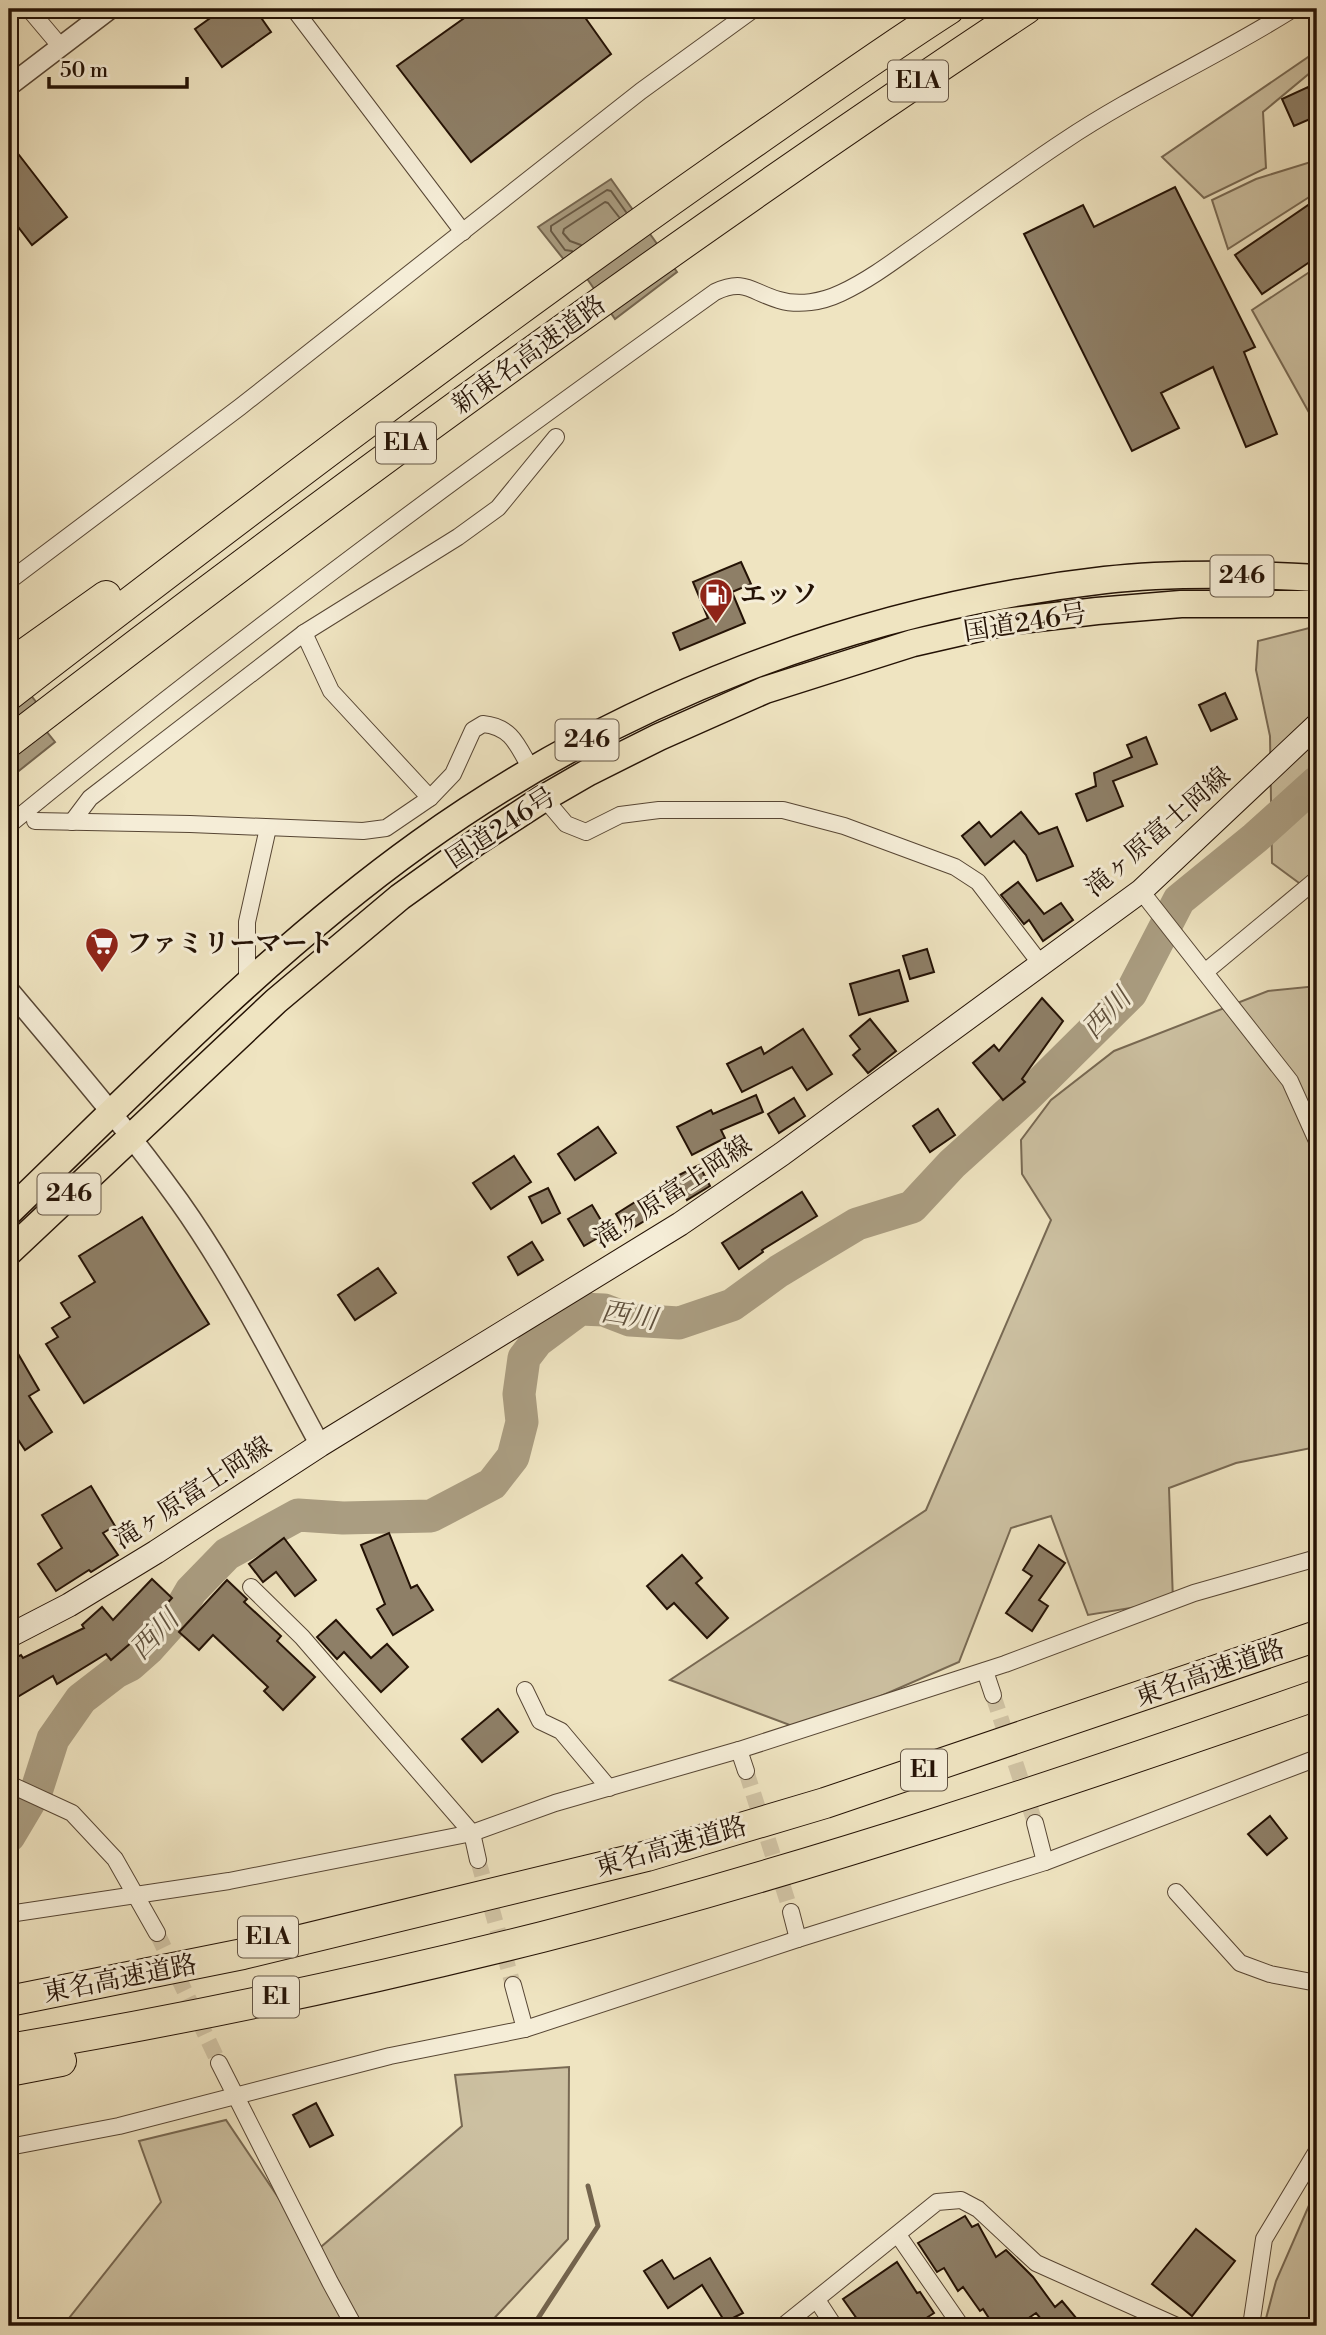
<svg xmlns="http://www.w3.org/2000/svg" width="1326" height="2335" font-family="'Libre Bodoni','Noto Serif JP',serif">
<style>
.green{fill:#ccc0a1;stroke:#786953;stroke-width:2}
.water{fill:#aa9d81;stroke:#74654f;stroke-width:2}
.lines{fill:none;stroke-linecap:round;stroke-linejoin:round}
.shore{stroke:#675843;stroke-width:2}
.stream{stroke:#74654f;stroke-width:5}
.river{stroke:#aa9d81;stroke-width:33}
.building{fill:#8e7f67;stroke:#241205;stroke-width:2}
.minor-tunnel{stroke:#d1c4a5;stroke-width:16;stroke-dasharray:16 8;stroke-linecap:butt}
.minor-casing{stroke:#574634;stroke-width:18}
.tertiary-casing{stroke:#574634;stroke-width:22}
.secondary-casing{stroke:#241205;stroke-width:25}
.trunk-casing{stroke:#241205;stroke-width:29}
.motorway-casing{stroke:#241205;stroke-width:32}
.minor{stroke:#f5edd7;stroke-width:16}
.tertiary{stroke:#f5edd7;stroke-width:19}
.secondary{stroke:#f5edd7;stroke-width:23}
.trunk{stroke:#efe4c1;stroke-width:26}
.motorway{stroke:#efe4c1;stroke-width:30}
.labels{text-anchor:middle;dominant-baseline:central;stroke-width:6;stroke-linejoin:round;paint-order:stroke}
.shield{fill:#f5edd7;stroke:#635444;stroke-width:2}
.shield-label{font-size:24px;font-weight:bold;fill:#241205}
.street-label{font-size:26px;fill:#241205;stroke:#f5edd7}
.poi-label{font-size:26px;font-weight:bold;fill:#241205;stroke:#f5edd7;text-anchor:start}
.water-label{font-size:28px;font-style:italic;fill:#60513d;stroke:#f5edd7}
</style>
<rect width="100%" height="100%" fill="#efe4c1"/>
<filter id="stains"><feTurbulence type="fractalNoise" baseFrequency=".00286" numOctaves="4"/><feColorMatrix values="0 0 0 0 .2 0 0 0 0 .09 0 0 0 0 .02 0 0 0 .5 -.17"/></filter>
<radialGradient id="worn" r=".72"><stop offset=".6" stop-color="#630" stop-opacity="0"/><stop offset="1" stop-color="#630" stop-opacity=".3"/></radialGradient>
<g class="green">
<path d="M1317 51V67L1263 112 1266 168 1204 198 1162 157Z"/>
<path d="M1317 160V192L1228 249 1212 200 1256 179Z"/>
<path d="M1317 267V427L1252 310Z"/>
<path d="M1317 626V891L1314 894 1272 863 1270 736 1256 670 1258 641Z"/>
<path d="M1317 986V1450L1311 1448 1236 1463 1169 1488 1173 1601 1088 1615 1051 1516 1011 1528 959 1662 803 1730 670 1680 926 1510 1051 1220 1022 1174 1021 1140 1051 1100 1114 1051 1268 991Z"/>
<path d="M569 2067 568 2239 487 2326H70L66 2322 161 2202 139 2141 226 2120 315 2252 462 2126 455 2075Z"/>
<path d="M1317 2187V2326H1264L1276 2281Z"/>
</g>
<g class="water">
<path d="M611 179 677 272 615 319 572 257 565 261 538 227Z"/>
<path d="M9 667 50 720 43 727 55 742 10 778Z"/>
</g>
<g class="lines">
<g class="shore">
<path d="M581 245 570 241 563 233 564 229 605 202 608 203 619 217"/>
<path d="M572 251 565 250 551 231V226L607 190 611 191 626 212"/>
</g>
<path class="stream" d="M533 2326 598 2226 588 2186"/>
<path class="river" d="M9 1836 37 1789 53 1739 81 1699 116 1672 130 1665 148 1649 174 1620 191 1591 227 1554 298 1515 343 1518 431 1516 492 1484 513 1457 522 1422 519 1394 524 1358 537 1341 580 1309 604 1310 630 1320 679 1323 732 1305 779 1271 857 1224 912 1207 952 1164 1025 1098 1131 993 1179 900 1255 838 1317 782"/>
</g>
<g class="building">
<path d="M223 9H255L271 32 222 67 195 29Z"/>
<path d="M477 9H579L611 54 471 162 397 66Z"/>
<path d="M1308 87 1317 108V116L1294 126 1282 99Z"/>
<path d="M9 142 67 217 32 245 9 215Z"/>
<path d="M1175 187 1255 347 1244 352 1277 434 1246 447 1213 367 1161 393 1179 428 1132 451 1024 234 1083 205 1094 227Z"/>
<path d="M1317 199V257L1262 294 1235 255Z"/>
<path d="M741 562 751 584 732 592 745 623 680 650 673 633 708 618 693 582Z"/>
<path d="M1225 693 1237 719 1211 731 1199 705Z"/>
<path d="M1146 737 1157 764 1113 781 1123 806 1087 821 1076 794 1096 786 1094 773 1132 757 1127 745Z"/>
<path d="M1021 812 1039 834 1057 827 1073 866 1037 881 1026 855 1014 841 985 865 962 836 979 822 991 837Z"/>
<path d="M1018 882 1044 914 1061 903 1073 920 1043 941 1029 920 1024 924 1001 895Z"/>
<path d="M927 949 934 972 910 979 903 956Z"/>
<path d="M899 970 908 1001 859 1015 850 984Z"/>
<path d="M1042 998 1063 1021 1022 1079 1025 1082 1003 1100 973 1063 994 1045 999 1051Z"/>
<path d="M870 1019 896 1051 868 1073 853 1055 860 1049 850 1036Z"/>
<path d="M803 1029 832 1074 807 1090 792 1067 742 1092 727 1064 761 1047 764 1054Z"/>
<path d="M756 1095 763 1112 721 1130 725 1138 692 1155 677 1127 711 1110 713 1114Z"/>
<path d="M794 1098 805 1116 779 1133 768 1114Z"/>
<path d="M938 1109 955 1135 930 1152 913 1126Z"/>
<path d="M598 1127 616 1153 575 1180 558 1154Z"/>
<path d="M514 1156 531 1182 491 1209 473 1183Z"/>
<path d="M699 1165 710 1186 687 1200 675 1177Z"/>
<path d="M548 1188 560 1213 542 1223 529 1197Z"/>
<path d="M802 1192 817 1216 762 1250 763 1252 739 1269 722 1243Z"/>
<path d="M640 1199 651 1217 626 1232 616 1214Z"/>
<path d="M592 1205 608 1232 584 1246 568 1219Z"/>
<path d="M142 1217 209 1324 84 1403 46 1344 58 1337 52 1328 70 1317 61 1303 95 1282 79 1256Z"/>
<path d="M532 1242 543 1260 518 1275 508 1257Z"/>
<path d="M378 1268 396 1293 355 1320 338 1295Z"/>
<path d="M9 1338 39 1390 29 1396 52 1432 25 1450 9 1426Z"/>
<path d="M91 1486 115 1526 103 1533 118 1555 91 1572 89 1570 56 1591 38 1564 62 1548 42 1515Z"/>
<path d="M389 1533 411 1588 417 1585 433 1610 393 1635 377 1609 385 1604 361 1545Z"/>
<path d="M284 1538 316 1580 295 1596 276 1572 263 1582 249 1564Z"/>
<path d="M1039 1545 1065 1563 1039 1600 1048 1606 1032 1631 1006 1613 1032 1576 1023 1570Z"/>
<path d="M682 1555 702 1578 696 1583 728 1618 707 1638 674 1603 667 1609 647 1586Z"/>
<path d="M152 1579 172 1598 132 1642 111 1660 106 1654 57 1684 53 1676 9 1702V1661L21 1655 23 1658 84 1628 82 1625 102 1607 113 1620Z"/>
<path d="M227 1580 247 1599 244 1602 281 1636 277 1641 315 1677 283 1710 264 1691 268 1687 213 1635 199 1650 179 1632Z"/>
<path d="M336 1620 371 1658 387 1644 408 1667 381 1692 344 1652 337 1659 317 1637Z"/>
<path d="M498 1709 518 1732 482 1762 462 1739Z"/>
<path d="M1270 1816 1287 1838 1267 1855 1248 1834Z"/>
<path d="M316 2103 333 2135 310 2147 293 2115Z"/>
<path d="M965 2216 972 2227 978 2224 996 2257 1006 2250 1033 2277 1055 2307 1062 2301 1077 2319 1067 2326H1047L1036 2313 1017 2326H994L983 2309 980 2311 963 2287 958 2291 944 2268 937 2272 918 2243Z"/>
<path d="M1196 2229 1235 2261 1192 2316 1152 2284Z"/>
<path d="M710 2258 743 2313 725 2322 702 2285 668 2308 644 2271 662 2260 674 2279Z"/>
<path d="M897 2262 917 2293 920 2292 934 2313 914 2326H862L843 2299Z"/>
</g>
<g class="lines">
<g class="minor-tunnel">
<path d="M993 1695 1035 1823"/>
<path d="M746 1771 791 1912"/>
<path d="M478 1860 513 1985"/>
<path d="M157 1933 219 2063"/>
</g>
<g class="minor-casing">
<g id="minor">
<path d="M29 9 61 47"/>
<path d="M294 9 463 232"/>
<path d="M9 581 240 407 641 91 754 9"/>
<path d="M304 633 331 691 430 798"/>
<path d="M544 798 566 824 586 832 620 815 659 810H783L844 826 955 867 978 882 1040 963"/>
<path d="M35 821 190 824 363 831 386 828 430 798 453 774 473 730 483 724C513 727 518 747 532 771"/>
<path d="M72 822 90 798 304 633 458 537 498 508 556 437"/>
<path d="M9 825C237 638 475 464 715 292 745 278 751 292 779 300 799 306 822 302 841 293 871 279 898 258 925 239 971 206 1017 172 1064 141 1137 92 1219 56 1293 9"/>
<path d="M1141 891 1290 1081 1317 1141"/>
<path d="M1205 972 1317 879"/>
<path d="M247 985V922L268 828"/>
<path d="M251 1587 302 1637 472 1833 478 1860"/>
<path d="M985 1671 993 1695"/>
<path d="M525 1690 540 1721 561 1731 609 1788"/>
<path d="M739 1750 746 1771"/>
<path d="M9 1784 72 1813 115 1859 157 1933"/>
<path d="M1035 1823 1045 1862"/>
<path d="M1176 1892 1240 1963 1270 1974 1317 1983"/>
<path d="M791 1912 798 1939"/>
<path d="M9 1914 229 1881 472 1833 555 1803 739 1750 1005 1664 1194 1593 1317 1558"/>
<path d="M513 1985 525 2029"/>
<path d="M219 2063 330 2282 354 2326"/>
<path d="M9 2147 119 2126 390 2056 525 2029 798 1939 1045 1862 1317 1758"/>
<path d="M898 2235 961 2326"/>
<path d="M817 2300 834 2326"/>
<path d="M783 2326 937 2202 961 2200 978 2209 1036 2263 1177 2326"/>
<path d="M1251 2326 1264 2239 1317 2151"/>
</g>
</g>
<g class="tertiary-casing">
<g id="tertiary">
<path d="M9 86 110 9"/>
<path d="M9 990C67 1059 126 1127 179 1201 233 1277 275 1362 320 1445"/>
</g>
</g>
<g class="secondary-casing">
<path id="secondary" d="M9 1636 69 1605 156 1552 320 1445 680 1224 782 1154 1141 891 1317 725"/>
</g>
<g class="trunk-casing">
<g id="trunk">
<path d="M9 1212C140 1086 272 949 420 843 621 699 859 608 1105 580 1175 572 1248 574 1317 578"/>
<path d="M9 1252 276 1001 400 897 478 841 544 798 589 772 659 737 765 690 913 643 1005 622 1097 611 1181 604H1317"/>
</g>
</g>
<g class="motorway-casing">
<g id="motorway">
<path d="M9 665 106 596"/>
<path d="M9 695C245 513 483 332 727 161 801 110 874 57 949 9"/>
<path d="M9 742C340 487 678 240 1026 9"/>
<path d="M9 2001 243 1954 647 1856 825 1803 1317 1636"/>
<path d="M9 2049C188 2019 366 1981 542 1937 805 1870 1062 1784 1317 1695"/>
<path d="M9 2071 61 2061"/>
</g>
</g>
<use href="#minor" class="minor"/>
<use href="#tertiary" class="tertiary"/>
<use href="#secondary" class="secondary"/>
<use href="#trunk" class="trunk"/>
<use href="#motorway" class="motorway"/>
</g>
<defs>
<g id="fuel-pin" transform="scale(1.75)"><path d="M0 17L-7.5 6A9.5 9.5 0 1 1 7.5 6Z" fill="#8f2418" stroke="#f5edd7"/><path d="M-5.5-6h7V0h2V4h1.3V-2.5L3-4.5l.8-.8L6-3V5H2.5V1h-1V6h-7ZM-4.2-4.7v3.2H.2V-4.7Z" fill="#fff"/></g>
<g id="supermarket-pin" transform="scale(1.75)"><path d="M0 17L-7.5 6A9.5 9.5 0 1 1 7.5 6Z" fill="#8f2418" stroke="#f5edd7"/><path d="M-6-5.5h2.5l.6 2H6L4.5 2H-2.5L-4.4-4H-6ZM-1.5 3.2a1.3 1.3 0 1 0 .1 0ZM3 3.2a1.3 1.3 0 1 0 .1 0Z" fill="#fff"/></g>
</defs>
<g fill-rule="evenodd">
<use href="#fuel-pin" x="716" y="595"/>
<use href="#supermarket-pin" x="102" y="944"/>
</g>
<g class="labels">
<g class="shield">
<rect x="888" y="60.5" width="60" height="41" rx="5"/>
<rect x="376" y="422.5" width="60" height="41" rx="5"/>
<rect x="1210.5" y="555.5" width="63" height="41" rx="5"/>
<rect x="555.5" y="719.5" width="63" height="41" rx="5"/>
<rect x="37.5" y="1173.5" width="63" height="41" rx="5"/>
<rect x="901" y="1749.5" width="46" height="41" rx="5"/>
<rect x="238" y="1916.5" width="60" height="41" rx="5"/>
<rect x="253" y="1976.5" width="46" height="41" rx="5"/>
</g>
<g class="shield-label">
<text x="918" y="81">E1A</text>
<text x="406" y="443">E1A</text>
<text x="1242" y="576">246</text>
<text x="587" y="740">246</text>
<text x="69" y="1194">246</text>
<text x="924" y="1770">E1</text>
<text x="268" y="1937">E1A</text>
<text x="276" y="1997">E1</text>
</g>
<g class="street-label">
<text transform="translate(529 355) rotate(-36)">新東名高速道路</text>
<text transform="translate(1025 623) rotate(-9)">国道246号</text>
<text transform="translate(501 828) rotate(-33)">国道246号</text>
<text transform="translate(1158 832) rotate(-41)">滝ヶ原富士岡線</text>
<text transform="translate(673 1192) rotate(-33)">滝ヶ原富士岡線</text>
<text transform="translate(193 1493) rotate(-33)">滝ヶ原富士岡線</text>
<text transform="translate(1210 1673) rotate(-19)">東名高速道路</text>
<text transform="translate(671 1847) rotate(-16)">東名高速道路</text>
<text transform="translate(120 1979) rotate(-11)">東名高速道路</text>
</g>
<g class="poi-label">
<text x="740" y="595">エッソ</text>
<text x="126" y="944">ファミリーマート</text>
</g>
<g class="water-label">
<text transform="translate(1107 1014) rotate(-47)">西川</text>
<text transform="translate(629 1316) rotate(9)">西川</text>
<text transform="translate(155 1635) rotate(-46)">西川</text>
</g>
</g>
<rect width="1326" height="2335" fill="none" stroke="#efe4c1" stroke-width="35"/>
<rect x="10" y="10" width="1305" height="2314" fill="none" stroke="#241205" stroke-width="3.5"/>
<rect x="18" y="18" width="1291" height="2300" fill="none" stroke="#241205" stroke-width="2"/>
<path d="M49 77v10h138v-10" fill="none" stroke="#241205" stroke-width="3.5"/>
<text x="60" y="77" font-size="21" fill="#241205" stroke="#f5edd7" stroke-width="5" paint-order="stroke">50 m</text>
<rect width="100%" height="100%" filter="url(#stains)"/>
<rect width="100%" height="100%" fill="url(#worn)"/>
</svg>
